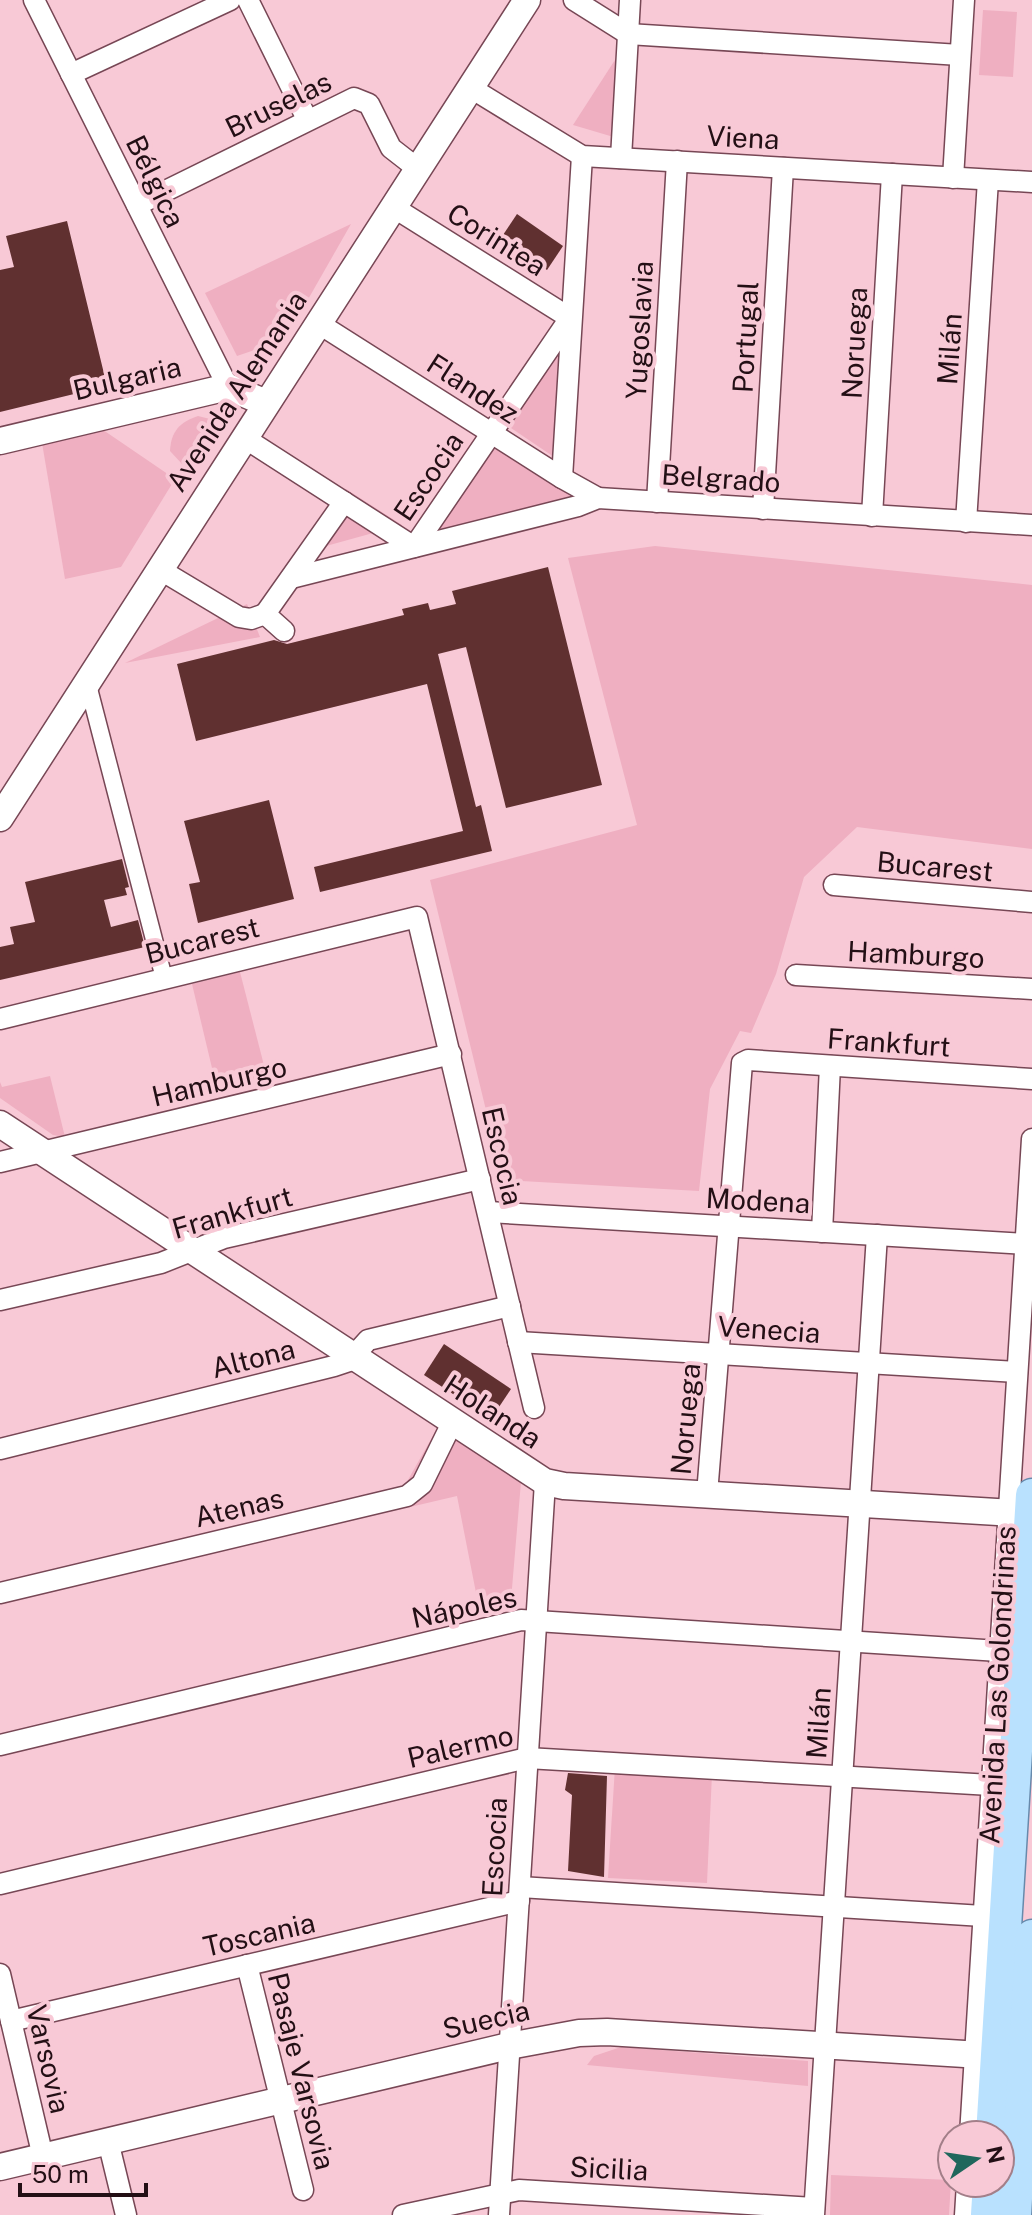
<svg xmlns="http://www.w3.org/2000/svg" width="1032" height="2215" font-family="'Public Sans',sans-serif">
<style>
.green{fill:#efafc1}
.building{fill:#603030}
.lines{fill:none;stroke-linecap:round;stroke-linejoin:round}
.pedestrian-casing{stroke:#774755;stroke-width:19}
.minor-casing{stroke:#774755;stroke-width:23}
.tertiary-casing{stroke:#774755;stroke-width:29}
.primary-casing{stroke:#678aac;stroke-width:35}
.pedestrian{stroke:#fff;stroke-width:16}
.minor{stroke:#fff;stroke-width:20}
.tertiary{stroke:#fff;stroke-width:26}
.primary{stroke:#b9e1fe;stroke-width:32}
.labels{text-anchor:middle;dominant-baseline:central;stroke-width:8;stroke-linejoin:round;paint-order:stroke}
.street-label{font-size:28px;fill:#230f15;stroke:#f8c9d6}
</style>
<rect width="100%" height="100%" fill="#f8c9d6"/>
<g class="green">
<path d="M983 10 1017 12 1013 77 979 75Z"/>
<path d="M622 49 617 138 573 125Z"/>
<path d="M351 224 290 331 281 341 237 356 205 293Z"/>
<path d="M565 338 560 461 505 424Z"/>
<path d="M198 416 214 420V441L202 461 183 465 170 451C171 431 180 422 198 416Z"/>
<path d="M87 419 175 479 121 567 65 579 40 431Z"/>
<path d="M492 447 581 498 434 534Z"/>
<path d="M346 489 402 525 308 551Z"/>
<path d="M655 546 1032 585V849L857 827 804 877 776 974 751 1033 740 1031 710 1089 699 1191 503 1180 430 880 637 825 568 558Z"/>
<path d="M247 604 260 637 125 663Z"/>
<path d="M240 972 267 1077 217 1089 192 984Z"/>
<path d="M50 1076 65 1137 53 1135 0 1098V1082L2 1087Z"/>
<path d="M439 1425 521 1482 511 1600 479 1608 457 1496 410 1507 404 1487Z"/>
<path d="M615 1767 712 1774 707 1883 608 1878Z"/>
<path d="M621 2047 808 2061V2086L587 2065 594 2056Z"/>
<path d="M831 2175 951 2180 949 2215H830Z"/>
</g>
<g class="building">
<path d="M517 214 563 246 547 270 501 238Z"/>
<path d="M67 221 107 386 0 412V270L14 267 6 236Z"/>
<path d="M548 567 602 785 506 808 466 647 438 654 476 807 481 805 492 851 320 892 314 867 463 831 427 684 196 741 177 664 274 640 287 644 404 615 402 609 428 603 430 610 456 604 452 591Z"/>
<path d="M269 800 294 899 198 923 189 884 200 882 184 821Z"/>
<path d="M122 859 129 887 125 888 127 895 104 900 111 927 138 920 145 947 0 980V947L14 944 10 927 35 922 25 882Z"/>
<path d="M444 1344 511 1389 491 1419 424 1375Z"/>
<path d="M568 1773 607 1776 604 1877 568 1871 572 1795 565 1790Z"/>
</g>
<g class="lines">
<g class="pedestrian-casing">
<path id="pedestrian" d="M87 681 164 978"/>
</g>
<g class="minor-casing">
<g id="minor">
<path d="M34 0 228 387"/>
<path d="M248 0 307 119"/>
<path d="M574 0 628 34 960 55"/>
<path d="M71 74 230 0"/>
<path d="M471 88 582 156 1032 182"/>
<path d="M621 158 630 0"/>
<path d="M953 178 964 0"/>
<path d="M137 205 354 98 369 104 391 148 418 169"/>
<path d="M318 323 562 478 598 498"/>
<path d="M243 437 414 547 570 318 393 207"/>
<path d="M562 478 582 156"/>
<path d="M657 502 677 161"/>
<path d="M763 509 783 168"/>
<path d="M872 516 892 174"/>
<path d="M966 522 988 180"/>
<path d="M159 569 239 617 251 619 265 614"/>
<path d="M291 578 578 506 598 498 1032 525"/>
<path d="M284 631 265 614 344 502"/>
<path d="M834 885 1032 902"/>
<path d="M796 975 1032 989"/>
<path d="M0 1019 417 917 534 1408"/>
<path d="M0 1162 451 1054"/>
<path d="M488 1212 1025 1244"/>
<path d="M822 1232 830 1066"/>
<path d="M0 1300 161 1263 224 1238 480 1179"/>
<path d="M518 1342 1017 1372"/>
<path d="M0 1449 334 1366 349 1361 368 1340 510 1306"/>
<path d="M707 1494 742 1063 748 1060 1032 1079"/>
<path d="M0 1593 407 1496 422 1484 452 1423"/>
<path d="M0 1745 521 1620 999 1651"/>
<path d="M0 1884 527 1758 991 1785"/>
<path d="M520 1887 983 1916"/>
<path d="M247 1965 303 2190"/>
<path d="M0 1974 43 2157"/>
<path d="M11 2021 519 1901"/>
<path d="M970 2135 1032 1139"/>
<path d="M108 2141 126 2215"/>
<path d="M403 2215 519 2190 814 2208"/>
<path d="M499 2215 545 1482"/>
<path d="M814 2215 877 1235"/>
<path d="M965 2215 967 2183"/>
</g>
</g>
<g class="tertiary-casing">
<g id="tertiary">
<path d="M0 441 228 387 266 403"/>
<path d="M0 818 527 0"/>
<path d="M0 1124 545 1482 564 1486 1031 1514"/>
<path d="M0 2167 509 2046 579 2033 607 2032 997 2056"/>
</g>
</g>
<g class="primary-casing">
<g id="primary">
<path d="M992 2135 1032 1495"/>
<path d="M987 2215 989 2183"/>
<path d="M1015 2215 1032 1936"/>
</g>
</g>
<use href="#pedestrian" class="pedestrian"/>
<use href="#minor" class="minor"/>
<use href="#tertiary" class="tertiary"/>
<use href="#primary" class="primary"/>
</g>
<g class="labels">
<g class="street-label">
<text transform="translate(278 104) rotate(-26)">Bruselas</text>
<text transform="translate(743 137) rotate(3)">Viena</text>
<text transform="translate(156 181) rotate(64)">Bélgica</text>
<text transform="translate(497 239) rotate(32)">Corintea</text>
<text transform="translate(639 330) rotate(-87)">Yugoslavia</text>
<text transform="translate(745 337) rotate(-87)">Portugal</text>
<text transform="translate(854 343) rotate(-87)">Noruega</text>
<text transform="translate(949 349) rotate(-86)">Milán</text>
<text transform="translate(127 378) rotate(-13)">Bulgaria</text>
<text transform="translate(473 388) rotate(33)">Flandez</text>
<text transform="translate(236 391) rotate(-57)">Avenida Alemania</text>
<text transform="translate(428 476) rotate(-56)">Escocia</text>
<text transform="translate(721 478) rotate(4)">Belgrado</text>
<text transform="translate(935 866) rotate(5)">Bucarest</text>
<text transform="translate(202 940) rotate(-14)">Bucarest</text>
<text transform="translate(916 954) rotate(3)">Hamburgo</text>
<text transform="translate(889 1042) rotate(4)">Frankfurt</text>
<text transform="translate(219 1081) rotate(-13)">Hamburgo</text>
<text transform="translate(503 1156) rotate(77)">Escocia</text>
<text transform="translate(758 1200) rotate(3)">Modena</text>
<text transform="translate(232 1212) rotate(-16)">Frankfurt</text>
<text transform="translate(769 1329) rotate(4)">Venecia</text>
<text transform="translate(253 1358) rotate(-14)">Altona</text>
<text transform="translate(493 1411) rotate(33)">Holanda</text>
<text transform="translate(685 1419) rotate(-85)">Noruega</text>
<text transform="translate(239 1507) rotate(-13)">Atenas</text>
<text transform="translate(464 1607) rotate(-12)">Nápoles</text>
<text transform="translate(997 1685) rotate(-87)">Avenida Las Golondrinas</text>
<text transform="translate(818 1723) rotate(-86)">Milán</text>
<text transform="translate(460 1746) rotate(-13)">Palermo</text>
<text transform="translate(494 1847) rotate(-87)">Escocia</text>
<text transform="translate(259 1934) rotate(-13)">Toscania</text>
<text transform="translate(486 2019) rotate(-13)">Suecia</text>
<text transform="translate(49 2059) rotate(77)">Varsovia</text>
<text transform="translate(302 2071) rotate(76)">Pasaje Varsovia</text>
<text transform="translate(609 2168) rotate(3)">Sicilia</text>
</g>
</g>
<g transform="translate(976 2159) rotate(77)"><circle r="38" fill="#f8c9d6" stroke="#a37f89" stroke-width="2"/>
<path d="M0-6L14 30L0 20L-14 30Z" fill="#20675c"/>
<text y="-12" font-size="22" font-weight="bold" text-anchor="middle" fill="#230f15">N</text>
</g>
<path d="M20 2183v12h126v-12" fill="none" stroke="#230f15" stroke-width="4"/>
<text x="32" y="2183" font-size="24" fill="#230f15" stroke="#f8c9d6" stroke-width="6" paint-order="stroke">50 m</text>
</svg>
